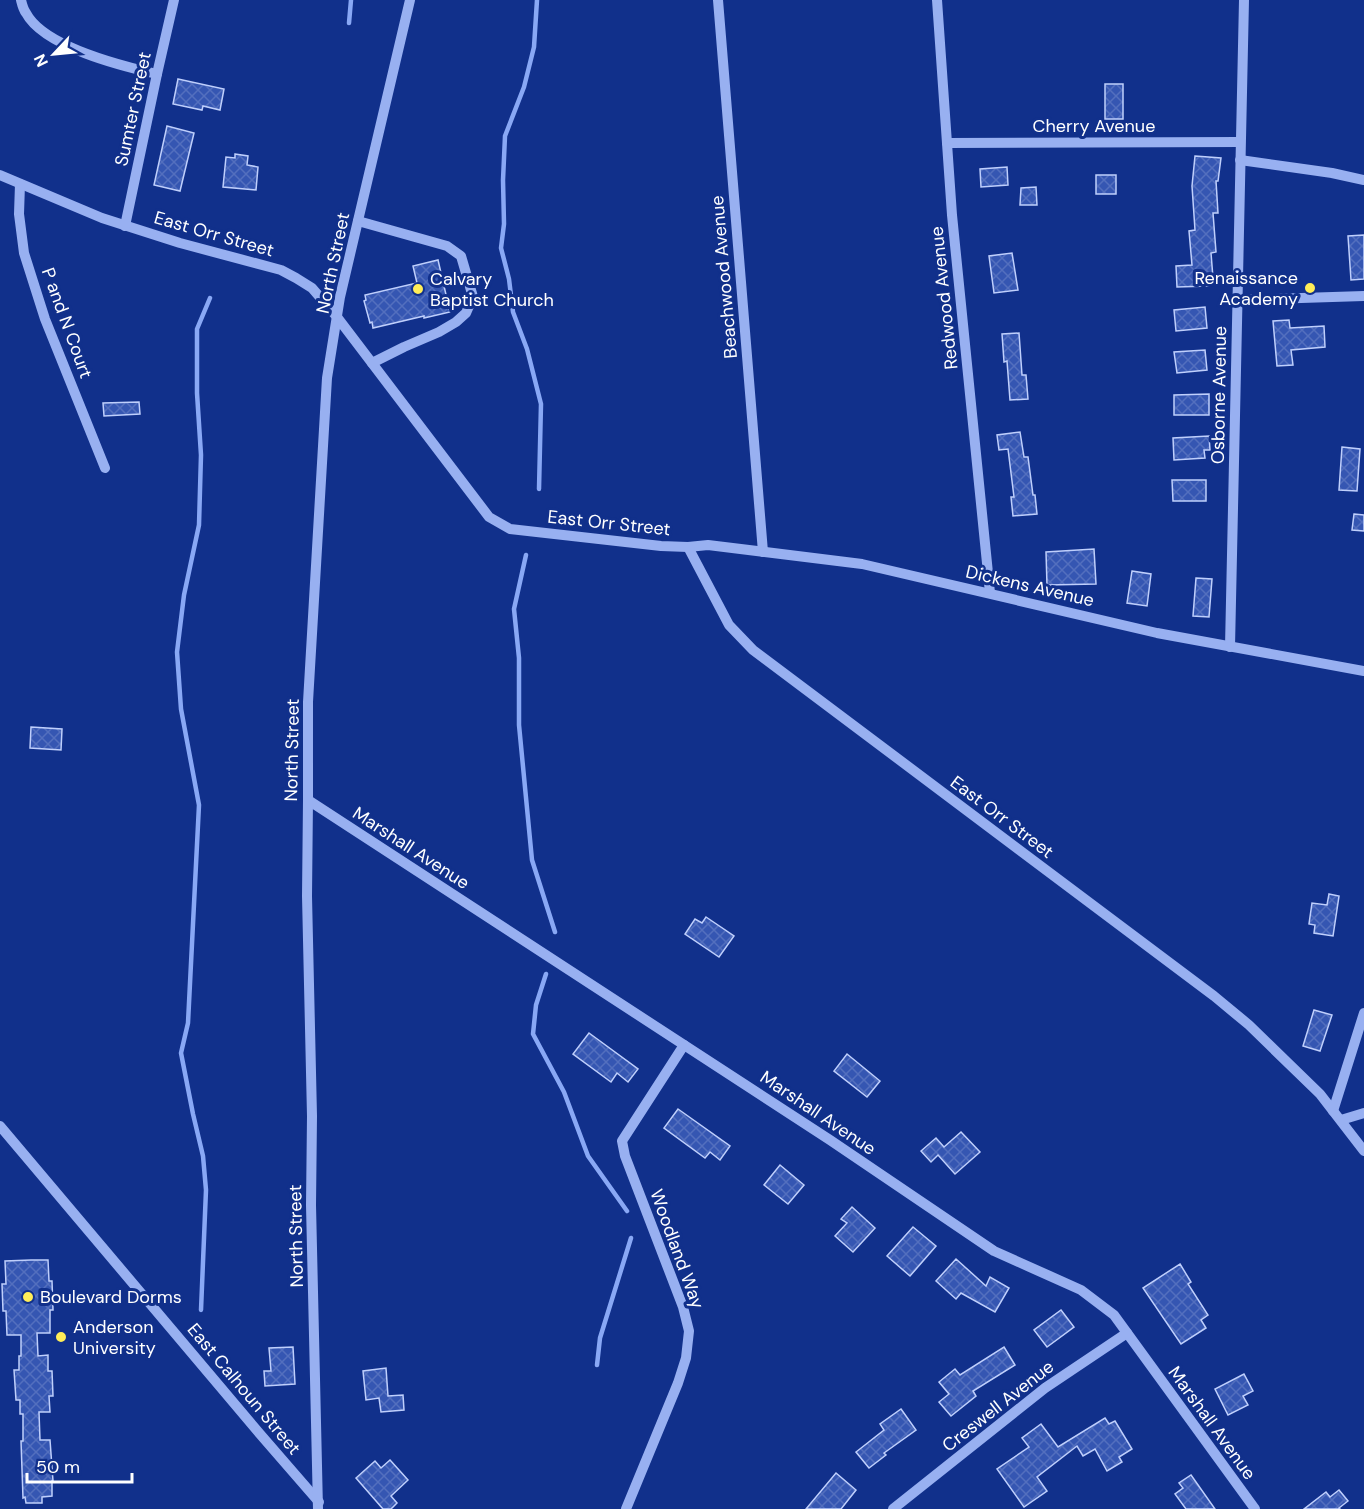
<svg xmlns="http://www.w3.org/2000/svg" width="1364" height="1509" font-family="'DM Sans',sans-serif">
<style>
.lines{fill:none;stroke-linecap:round;stroke-linejoin:round}
.stream{stroke:#89a8f5;stroke-width:4.5}
.building{fill:url(#building-cross-hatch);stroke:#bfcffc;stroke-width:1.5}
.minor{stroke:#98b0f1;stroke-width:10}
.poi-dot{fill:#ffed58;stroke:#11308b;stroke-width:2}
.labels{text-anchor:middle;dominant-baseline:central;stroke-width:6;stroke-linejoin:round;paint-order:stroke}
.street-label{font-size:18px;fill:#fff;stroke:#11308b}
.poi-label{font-size:18px;fill:#fff;stroke:#11308b;text-anchor:start}
</style>
<defs>
<pattern id="building-cross-hatch" width="8" height="8" patternUnits="userSpaceOnUse" patternTransform="scale(1.5)"><rect width="8" height="8" fill="#3556b2"/><path d="M0 0l8 8M0 8l8-8" fill="none" stroke="#536fbe"/></pattern>
</defs>
<rect width="100%" height="100%" fill="#11308b"/>
<g class="lines">
<g class="stream">
<path d="M537 0 534 47 524 87 505 136 503 180 504 224 501 248 509 279 513 312 527 349 541 404 539 489"/>
<path d="M349 23 351 0"/>
<path d="M526 555 514 609 519 658V725L532 860 555 932"/>
<path d="M546 974 536 1005 533 1034 564 1092 588 1156 627 1211"/>
<path d="M201 1310 206 1190 203 1156 193 1114 181 1053 188 1023 199 805 181 709 177 652 184 595 199 525 201 455 197 393V329L210 298"/>
<path d="M597 1365 600 1338 631 1238"/>
</g>
</g>
<g class="building">
<path d="M178 79 224 89 220 110 203 106 202 110 173 104Z"/>
<rect x="1105" y="84" width="18" height="35"/>
<path d="M167 126 194 133 180 191 154 185Z"/>
<path d="M235 154 248 156 247 165 258 167 256 190 223 187 226 157 235 158Z"/>
<path d="M1195 156 1221 158 1218 181H1216L1218 213H1213L1216 252 1211 253 1213 278H1207L1208 286 1177 287 1176 266 1192 265 1189 231 1195 230 1192 186Z"/>
<path d="M1007 167 1008 185 981 187 980 169Z"/>
<rect x="1096" y="175" width="20" height="19"/>
<path d="M1036 187 1037 205H1020L1021 188Z"/>
<path d="M1364 235V279L1351 280 1348 236Z"/>
<path d="M1012 253 1018 290 994 293 989 256Z"/>
<path d="M438 260 450 312 424 318V316L373 328 372 322 370 323 364 301 366 300 365 295 417 283 413 266Z"/>
<path d="M1205 307 1207 328 1176 331 1174 310Z"/>
<path d="M1289 320 1290 328 1324 326 1325 347 1291 350 1293 365 1277 366 1273 321Z"/>
<path d="M1019 333 1022 375H1026L1028 399 1010 400 1007 361 1004 362 1002 334Z"/>
<path d="M1205 350 1207 370 1177 373 1174 352Z"/>
<path d="M1209 394V415H1174V395Z"/>
<path d="M139 402 140 414 104 416 103 403Z"/>
<path d="M1020 432 1024 457H1028L1033 495H1035L1037 514 1013 516 1011 497H1014L1008 449 999 450 997 435Z"/>
<path d="M1209 436 1210 450H1204L1205 458 1174 460 1173 438Z"/>
<path d="M1342 447 1360 449 1357 491 1339 490Z"/>
<path d="M1172 480H1206V501H1173Z"/>
<path d="M1354 514 1364 515V531L1352 530Z"/>
<path d="M1094 549 1096 584 1047 585 1046 552Z"/>
<path d="M1132 571 1151 574 1147 606 1127 603Z"/>
<path d="M1196 578 1212 579 1209 617 1193 616Z"/>
<path d="M31 727 62 729 61 750 30 748Z"/>
<path d="M1329 894 1339 896 1333 936 1314 933 1315 925 1309 924 1312 903 1327 905Z"/>
<path d="M706 917 734 936 719 957 685 934 695 919 702 923Z"/>
<path d="M1314 1010 1332 1015 1320 1051 1303 1046Z"/>
<path d="M589 1033 638 1069 628 1082 617 1073 611 1082 573 1054Z"/>
<path d="M847 1054 880 1081 867 1097 834 1071Z"/>
<path d="M678 1109 730 1146 720 1160 710 1152 705 1158 664 1128Z"/>
<path d="M961 1132 980 1152 955 1174 938 1155 931 1162 921 1151 936 1138 944 1147Z"/>
<path d="M780 1165 804 1185 788 1204 764 1185Z"/>
<path d="M852 1207 875 1228 853 1252 835 1236 847 1223 841 1219Z"/>
<path d="M913 1227 936 1246 910 1276 887 1256Z"/>
<path d="M956 1259 986 1286 990 1277 1009 1288 995 1312 961 1293 956 1299 936 1281Z"/>
<path d="M31 1260H48L49 1281H52L53 1310H50V1333H37L38 1356 48 1355V1371H52L53 1396H49L50 1412H39L40 1440H50L53 1481H52V1496L42 1497V1503H26L25 1497 23 1498 21 1441H23V1414H20V1400H16L14 1370H19V1356H21V1335H7L6 1311H3L2 1284H6L5 1261Z"/>
<path d="M1180 1264 1191 1282 1188 1284 1208 1315 1201 1320 1206 1328 1181 1344 1143 1288Z"/>
<path d="M1061 1310 1074 1327 1047 1347 1034 1330Z"/>
<path d="M293 1347 295 1384 265 1386 264 1371H271L269 1348Z"/>
<path d="M1004 1347 1015 1365 973 1391 976 1396 951 1416 939 1402 949 1394 939 1382 955 1369 960 1375Z"/>
<path d="M386 1368 388 1396 403 1395 404 1410 381 1412 379 1398 366 1400 363 1371Z"/>
<path d="M1244 1374 1253 1391 1243 1396 1248 1405 1228 1415 1215 1389Z"/>
<path d="M901 1409 916 1430 884 1453 886 1455 869 1468 856 1452 884 1430 880 1424Z"/>
<path d="M1105 1418 1109 1424 1115 1421 1132 1449 1119 1457 1122 1462 1107 1471 1095 1449 1083 1456 1077 1446 1037 1477 1047 1491 1024 1507 997 1469 1029 1447 1022 1438 1041 1424 1058 1447Z"/>
<path d="M390 1460 408 1480 391 1496 397 1503 391 1509H383L356 1478 375 1461 381 1468Z"/>
<path d="M836 1473 856 1490 841 1509H806Z"/>
<path d="M1191 1475 1215 1509H1186L1175 1494 1183 1488 1179 1483Z"/>
<path d="M1339 1490 1348 1501 1339 1508 1340 1509H1304L1326 1492 1330 1497Z"/>
</g>
<g class="lines">
<g class="minor">
<path d="M21 0C22 4 23 9 26 13 44 47 122 66 157 74"/>
<path d="M718 0 763 552"/>
<path d="M937 0 952 215 990 593"/>
<path d="M947 143 1240 142"/>
<path d="M1240 160 1332 173 1364 180"/>
<path d="M0 175 102 218 180 243 281 270 296 278 312 288 337 317 489 517 510 529 661 546 688 547 708 545 862 564 1157 633 1364 671"/>
<path d="M20 184 19 214 24 253 45 319 105 468"/>
<path d="M358 221 447 246 461 256 473 297 466 313 456 322 439 332 404 347 372 363"/>
<path d="M125 226 157 74 174 0"/>
<path d="M1238 300 1364 296"/>
<path d="M688 547 729 625 753 650 1214 996 1249 1025 1320 1094 1364 1151"/>
<path d="M1230 647 1244 0"/>
<path d="M308 800 830 1140 994 1251 1081 1290 1114 1315 1255 1509"/>
<path d="M1333 1111 1364 1013"/>
<path d="M1341 1120 1364 1113"/>
<path d="M0 1126 260 1434 319 1502"/>
<path d="M318 1509 311 1205 312 1116 307 896 308 800V702L327 378 340 297 410 0"/>
<path d="M626 1509 678 1383 686 1358 689 1331 683 1307 625 1156 622 1141 684 1045"/>
<path d="M893 1509 1045 1388 1127 1333"/>
</g>
</g>
<g class="poi-dot">
<circle cx="1310" cy="288" r="6"/>
<circle cx="418" cy="289" r="6"/>
<circle cx="28" cy="1297" r="6"/>
<circle cx="61" cy="1337" r="6"/>
</g>
<g class="labels">
<g class="street-label">
<text transform="translate(133 109) rotate(-78)">Sumter Street</text>
<text x="1094" y="126">Cherry Avenue</text>
<text transform="translate(214 234) rotate(16)">East Orr Street</text>
<text transform="translate(333 263) rotate(-78)">North Street</text>
<text transform="translate(724 277) rotate(-95)">Beachwood Avenue</text>
<text transform="translate(944 298) rotate(-96)">Redwood Avenue</text>
<text transform="translate(67 323) rotate(70)">P and N Court</text>
<text transform="translate(1219 395) rotate(-89)">Osborne Avenue</text>
<text transform="translate(609 523) rotate(6)">East Orr Street</text>
<text transform="translate(1030 586) rotate(13)">Dickens Avenue</text>
<text transform="translate(292 750) rotate(-89)">North Street</text>
<text transform="translate(1002 817) rotate(37)">East Orr Street</text>
<text transform="translate(411 848) rotate(33)">Marshall Avenue</text>
<text transform="translate(818 1113) rotate(34)">Marshall Avenue</text>
<text transform="translate(296 1236) rotate(-91)">North Street</text>
<text transform="translate(677 1249) rotate(70)">Woodland Way</text>
<text transform="translate(244 1389) rotate(50)">East Calhoun Street</text>
<text transform="translate(998 1406) rotate(-38)">Creswell Avenue</text>
<text transform="translate(1212 1423) rotate(54)">Marshall Avenue</text>
</g>
<g class="poi-label">
<text x="1298" y="278" text-anchor="end">Renaissance<tspan x="1298" dy="21">Academy</tspan></text>
<text x="430" y="279">Calvary<tspan x="430" dy="21">Baptist Church</tspan></text>
<text x="40" y="1297">Boulevard Dorms</text>
<text x="73" y="1327">Anderson<tspan x="73" dy="21">University</tspan></text>
</g>
</g>
<g transform="translate(54 54) rotate(244)" stroke="#11308b" stroke-width="4.5" paint-order="stroke">
<path d="M0-4.5L10 22L0 15L-10 22Z" fill="#ffffff"/>
<text y="-9" font-size="16" font-weight="bold" text-anchor="middle" fill="#ffffff">N</text>
</g>
<path d="M27 1473v9h105v-9" fill="none" stroke="#ffffff" stroke-width="3"/>
<text x="36" y="1473" font-size="18" fill="#ffffff" stroke="#11308b" stroke-width="4.5" paint-order="stroke">50 m</text>
</svg>
